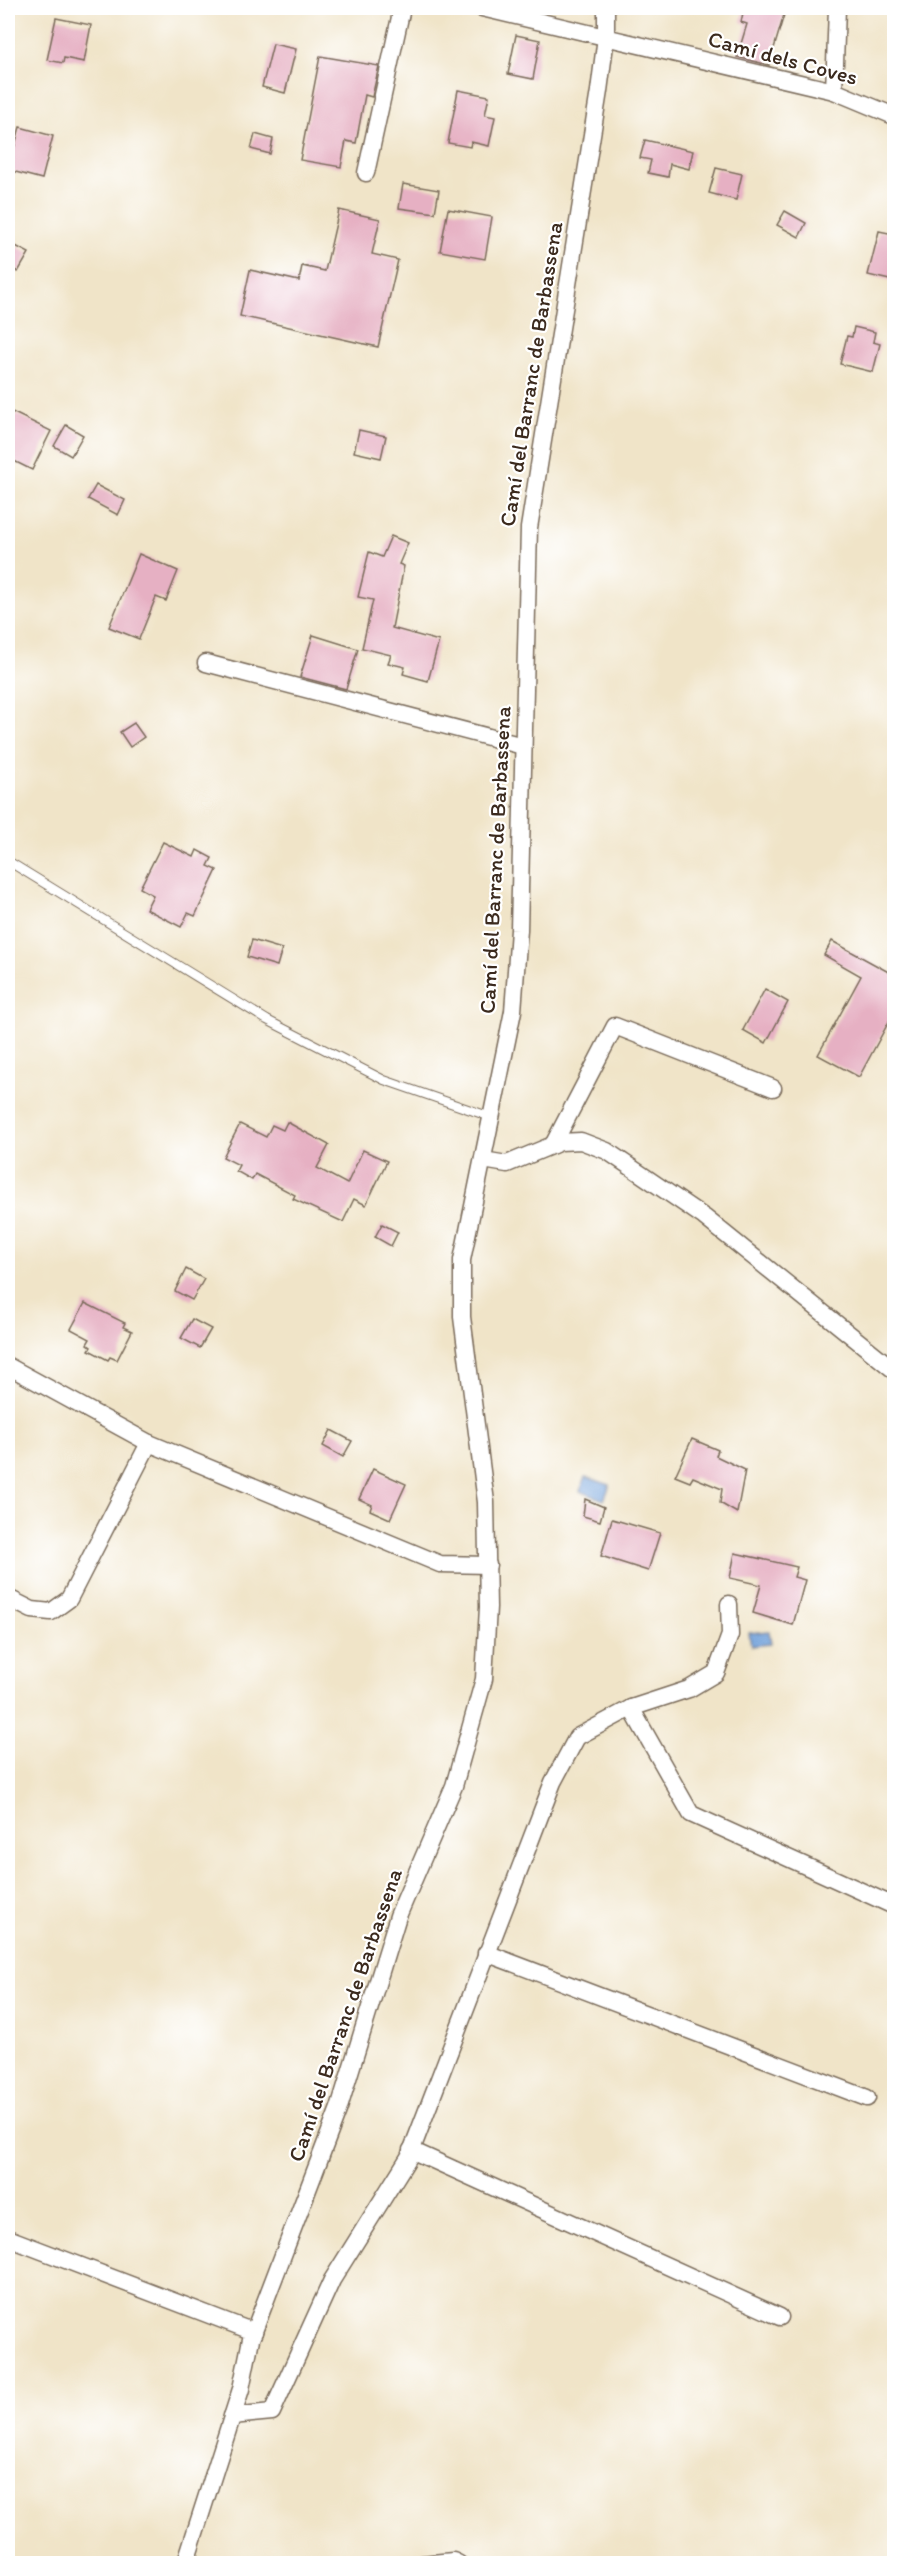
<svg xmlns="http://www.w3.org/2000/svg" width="902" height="2571" font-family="Itim,sans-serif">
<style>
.water{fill:#6e9fd9;stroke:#54647c;stroke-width:1.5}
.building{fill:#e6b0c3}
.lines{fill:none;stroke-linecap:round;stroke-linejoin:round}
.lane-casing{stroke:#7a6b5a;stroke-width:10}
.street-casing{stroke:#7a6b5a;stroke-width:19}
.lane{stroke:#fff;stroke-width:8}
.street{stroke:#fff;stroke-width:16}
.labels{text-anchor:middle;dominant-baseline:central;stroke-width:4.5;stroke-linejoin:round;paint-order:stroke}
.street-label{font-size:22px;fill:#3b2a1e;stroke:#fff}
</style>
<rect width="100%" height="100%" fill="#fff"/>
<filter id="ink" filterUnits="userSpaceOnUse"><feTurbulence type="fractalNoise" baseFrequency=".0167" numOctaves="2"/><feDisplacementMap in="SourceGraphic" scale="12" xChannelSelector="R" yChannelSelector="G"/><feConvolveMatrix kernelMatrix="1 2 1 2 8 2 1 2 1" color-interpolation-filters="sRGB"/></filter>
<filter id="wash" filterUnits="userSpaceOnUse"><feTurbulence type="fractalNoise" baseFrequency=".008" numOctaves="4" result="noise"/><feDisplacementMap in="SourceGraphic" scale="24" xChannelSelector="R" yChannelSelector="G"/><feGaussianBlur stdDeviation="1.35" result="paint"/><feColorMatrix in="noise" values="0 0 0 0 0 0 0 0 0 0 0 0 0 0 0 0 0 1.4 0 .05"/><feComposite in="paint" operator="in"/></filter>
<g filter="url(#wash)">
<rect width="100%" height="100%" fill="#f0e4c8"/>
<g class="water">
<path d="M586 1477 610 1485 604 1500 580 1491Z"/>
<path d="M769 1631 771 1644 751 1646 749 1633Z"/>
</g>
<g id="blocks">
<g class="building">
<path d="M744 8H786L769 65 737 57 747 24 741 22Z"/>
<path d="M56 18 91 25 84 62 64 58 63 63 47 60Z"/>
<path d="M516 35 540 40 533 79 508 74Z"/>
<path d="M273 44 296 49 285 93 262 87Z"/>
<path d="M320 56 379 66 372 97 365 95 356 143 346 141 341 167 300 160Z"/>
<path d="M458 90 489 96 485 115 495 117 489 146 471 142 470 147 448 143Z"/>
<path d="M20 127 53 136 42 179 8 170Z"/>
<path d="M255 134 273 139 270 154 251 149Z"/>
<path d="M645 140 693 151 689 169 670 164 668 177 648 173 651 160 640 158Z"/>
<path d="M716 168 742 174 736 200 709 193Z"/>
<path d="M403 184 439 190 435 213 399 208Z"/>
<path d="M448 209 492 217 485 259 440 251Z"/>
<path d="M339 210 380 219 372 254 398 260 378 347 240 316 250 270 299 281 302 266 325 271Z"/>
<path d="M785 211 806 223 799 237 777 225Z"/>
<path d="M879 231 894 234V281L868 275Z"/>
<path d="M8 242 29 253 18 272 8 266Z"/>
<path d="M854 327 875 332 873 342 880 344 873 372 840 364 847 336 852 337Z"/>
<path d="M12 412 51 431 32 470 8 458V421Z"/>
<path d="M66 425 83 435 71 456 54 446Z"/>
<path d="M359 430 386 436 381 458 354 452Z"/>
<path d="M96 485 125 500 118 515 88 499Z"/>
<path d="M391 536 408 543 399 564 404 566 392 628 439 641 428 681 403 674 405 667 388 663 391 655 362 648 373 600 358 597 369 552 382 557Z"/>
<path d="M139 554 178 571 166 601 156 597 139 639 109 627Z"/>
<path d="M313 635 358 649 346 689 300 677Z"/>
<path d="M134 723 144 737 130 747 120 732Z"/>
<path d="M163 842 194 857 197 850 212 858 208 866 217 870 195 916 188 913 181 927 146 909 153 895 140 888Z"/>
<path d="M252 940 282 949 277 966 247 957Z"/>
<path d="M832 941 894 975V1012L859 1077 818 1055 861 976 824 955Z"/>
<path d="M765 989 788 1002 766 1043 743 1030Z"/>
<path d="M287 1122 329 1145 317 1168 347 1184 363 1150 387 1161 366 1205 354 1199 343 1222 293 1199 295 1195 255 1174 252 1180 236 1171 239 1165 223 1157 240 1124 266 1137 272 1125 283 1130Z"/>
<path d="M382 1224 398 1232 391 1246 375 1237Z"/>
<path d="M186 1269 204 1279 192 1300 175 1291Z"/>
<path d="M85 1303 125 1323 123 1327 132 1331 117 1360 110 1357 108 1360 89 1350 91 1347 87 1344 90 1339 71 1329Z"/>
<path d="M192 1319 211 1329 200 1348 181 1338Z"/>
<path d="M331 1430 352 1441 343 1457 323 1446Z"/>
<path d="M692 1439 718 1450 716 1456 745 1470 737 1513 720 1503 722 1489 693 1477 690 1482 675 1476Z"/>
<path d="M373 1469 406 1484 390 1519 370 1510 372 1505 359 1499Z"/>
<path d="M585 1499 604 1507 600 1521 583 1516Z"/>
<path d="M612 1519 660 1533 648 1571 601 1556Z"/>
<path d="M735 1553 797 1567 794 1577 805 1580 793 1625 753 1613 761 1585 730 1578Z"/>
</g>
</g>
</g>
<g filter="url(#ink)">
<use href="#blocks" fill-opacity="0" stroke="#7a6b5a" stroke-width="1.5"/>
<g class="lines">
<g class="lane-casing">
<path id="lane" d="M8 861 267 1020 384 1080 491 1117"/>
</g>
<g class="street-casing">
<g id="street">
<path d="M482 8 834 91 894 116"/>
<path d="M834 91 837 8"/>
<path d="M366 173 402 8"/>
<path d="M206 663 523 746"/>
<path d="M553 1145 615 1026 773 1088"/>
<path d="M483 1160 507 1164 560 1142 581 1141 607 1151 704 1217 894 1370"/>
<path d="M8 1366 149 1443 69 1599 51 1612 32 1610 8 1598"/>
<path d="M149 1443 440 1564 488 1565"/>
<path d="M631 1708 691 1814 894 1906"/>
<path d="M486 1953 867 2098"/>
<path d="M411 2150 780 2317"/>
<path d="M8 2238 254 2332"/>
<path d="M232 2416 272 2412 332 2280 409 2157 553 1782 577 1737 631 1708 689 1689 716 1673 730 1635 729 1604"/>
<path d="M185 2564 241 2389 251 2339 339 2108 398 1916 454 1786 484 1679 488 1607 486 1502 462 1317V1260L513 1011 519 930 529 528 599 91 606 37V8"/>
<path d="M422 2564 453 2561 459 2564"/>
</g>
</g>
<use href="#lane" class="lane"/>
<use href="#street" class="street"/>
</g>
</g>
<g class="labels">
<g class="street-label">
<text transform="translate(783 58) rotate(15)">Camí dels Coves</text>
<text transform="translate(531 374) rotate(-81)">Camí del Barranc de Barbassena</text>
<text transform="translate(495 860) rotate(-87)">Camí del Barranc de Barbassena</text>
<text transform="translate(345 2015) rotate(-71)">Camí del Barranc de Barbassena</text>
</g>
</g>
<rect width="902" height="2571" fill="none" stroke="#fff" stroke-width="30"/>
</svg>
